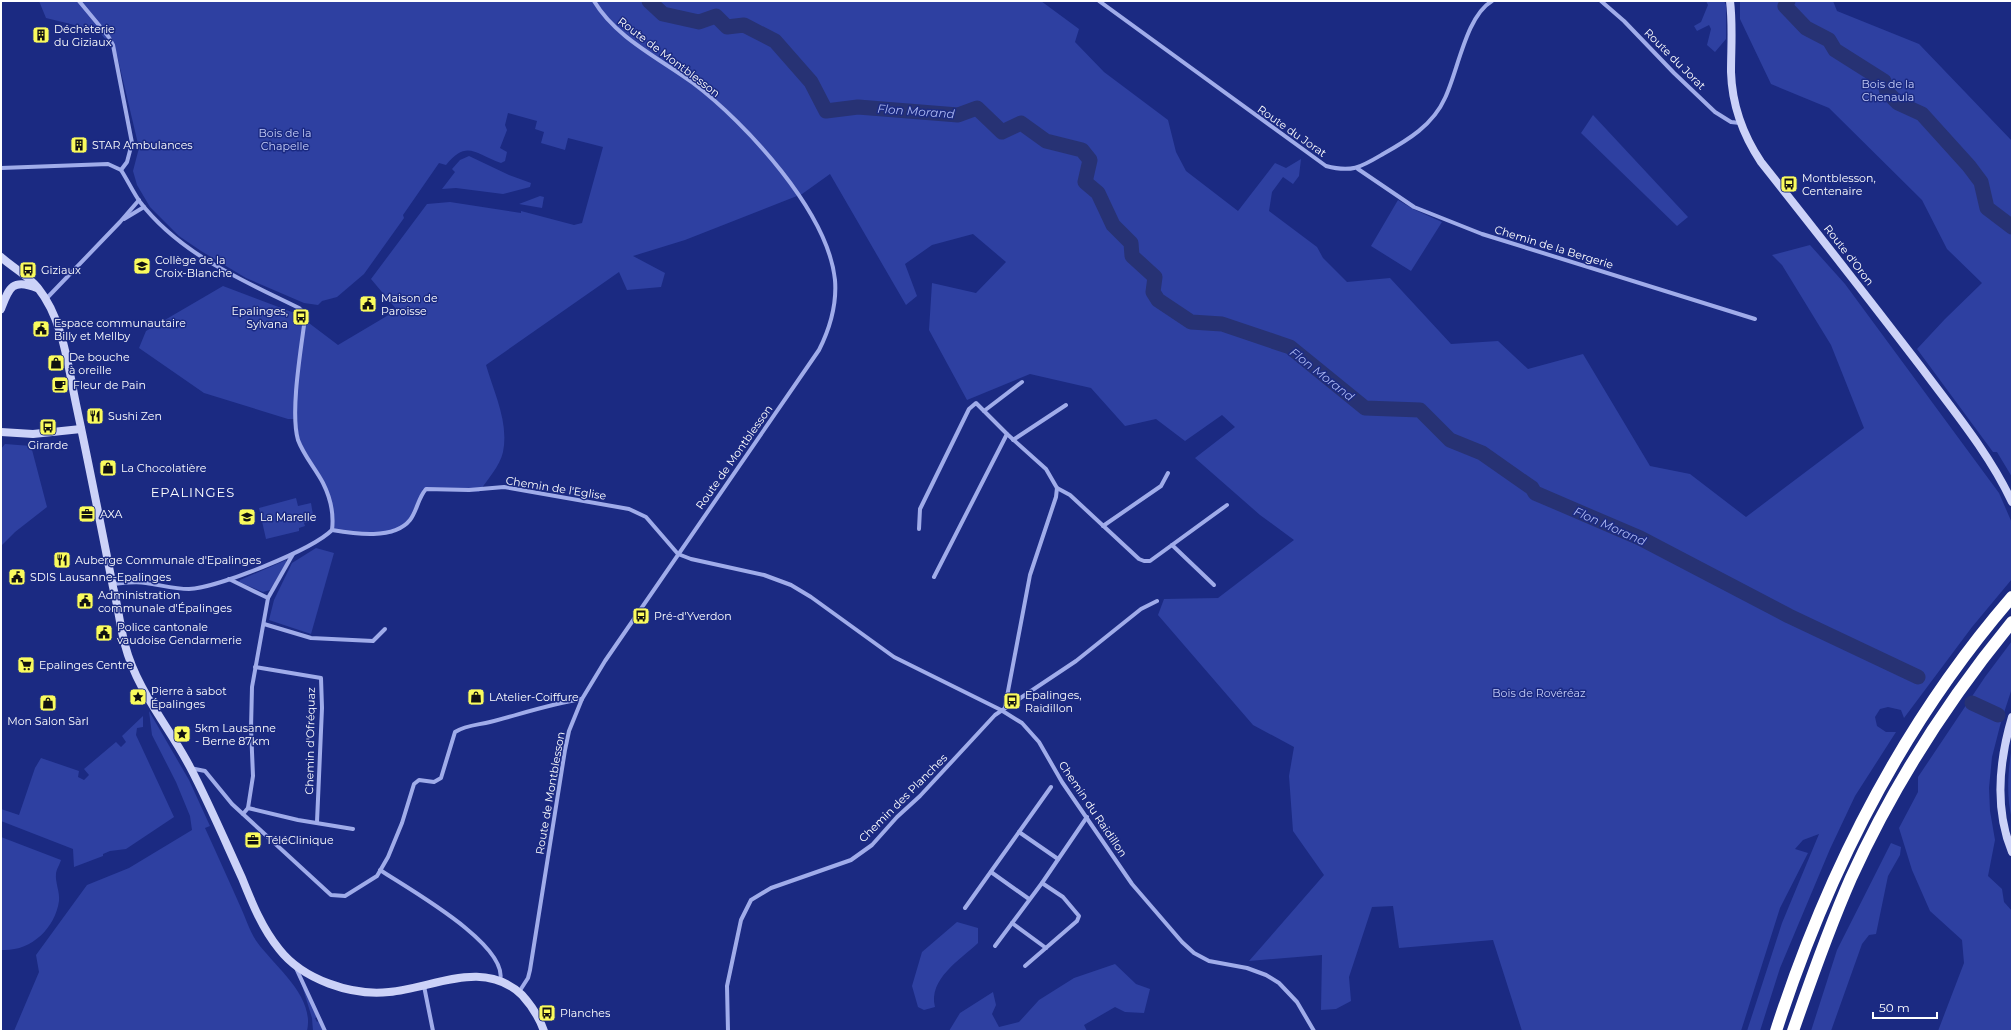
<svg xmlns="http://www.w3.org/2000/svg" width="2013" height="1032" font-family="Montserrat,sans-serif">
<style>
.green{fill:#2e40a1}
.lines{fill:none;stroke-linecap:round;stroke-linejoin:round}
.river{stroke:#273274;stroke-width:15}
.street{stroke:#a0acea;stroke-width:4}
.secondary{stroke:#ccd2f8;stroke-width:8}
.highway{stroke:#fff;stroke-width:12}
.labels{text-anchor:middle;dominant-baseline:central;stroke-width:3;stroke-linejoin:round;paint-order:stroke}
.poi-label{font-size:11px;fill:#fff;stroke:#1b2a82;text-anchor:start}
.street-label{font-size:11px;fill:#fff;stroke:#1b2a82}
.park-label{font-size:11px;fill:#c5cdf8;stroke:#1b2a82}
.water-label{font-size:12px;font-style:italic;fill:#abb7f2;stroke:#1b2a82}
.quarter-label{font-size:13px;letter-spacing:1px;fill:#fff;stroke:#1b2a82}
</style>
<rect width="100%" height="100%" fill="#1b2a82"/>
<g class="green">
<path d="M39 1H1041L1079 29 1075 42 1104 72 1168 120 1176 152 1186 171 1238 211 1275 163 1286 168 1301 159 1299 176 1293 184 1283 177 1272 192 1269 211 1317 247 1323 258 1347 282 1390 278 1451 344 1498 341 1528 369 1583 354 1650 466 1690 474 1746 517 1864 428 1831 345 1782 265 1772 255 1810 245 1845 284 1999 493 2012 523V579L1972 627 1904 718 1901 710 1888 707 1880 709 1875 717 1877 726 1886 732H1896L1855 796 1830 849 1780 968 1760 1031H1747L1782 923 1819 834 1803 840 1795 849 1808 853 1780 908 1741 1031H1522L1493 940 1399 948 1393 906 1372 907 1349 977 1351 1001 1336 1009 1321 1010 1322 955 1249 961 1324 875 1293 831 1289 776 1294 747 1253 725 1158 615 1164 599 1218 598 1294 540 1260 515 1195 458 1235 427 1222 415 1185 441 1156 419 1125 426 1091 388 1030 374 967 400 929 330 932 283 976 293 1006 262 973 234 932 245 905 264 917 296 906 305 830 174 802 194 685 240 633 256 665 273 661 287 627 290 619 272 486 365C494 393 509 422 503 452 500 466 487 480 479 492L423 489 408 521 392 534 332 531 331 505 323 479 300 446 296 419H288L204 393 139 348 146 331 223 286 297 314 338 345 397 310 371 279 427 204 450 202 521 213V211L574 225 582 223 603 147 568 138 565 150 541 143 544 132 535 129 537 121 508 113 505 125 507 130 500 148 507 152 505 161 501 163C475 154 467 139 446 165L439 163 403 215 404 218 364 274 337 297 322 301 318 305 304 303 246 278 201 251 179 236 150 207 137 185 133 171 139 148 117 55 99 31 46 18Z"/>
<path d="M1706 1H1724L1726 5V39L1715 52 1707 45 1711 29 1709 25 1697 31 1694 26 1701 22 1708 5Z"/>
<path d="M1740 1H1833L1837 11 1919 44 2012 141V477L1997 452H1993L1917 349 1945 319 1982 283 1947 249 1922 200 1829 108 1771 84 1740 19Z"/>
<path d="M1593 115 1688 217 1677 226 1581 133Z"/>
<path d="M469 156 509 175 531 183 530 187 503 194 456 188 442 189 455 172 452 169 460 160Z"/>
<path d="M540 196 544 197 542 208 519 204Z"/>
<path d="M1398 200 1413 209 1442 222 1411 271 1371 246Z"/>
<path d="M5 444 31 446 47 507 15 532 1 546V449Z"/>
<path d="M296 498 298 506 311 503 313 515 312 521 304 523 305 526 299 528V531L266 539 259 508Z"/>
<path d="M316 548 334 553 311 634 269 620 274 600 292 563Z"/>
<path d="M286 560V563L270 590 263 592 239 582 240 580Z"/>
<path d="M2012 641V688L2001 722 1992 757 1989 788 1990 811 1995 840 1988 876 2002 889 2004 902 2012 911V1031H1938L1964 963 1962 940 1930 911 1912 870 1899 828 1918 792V777L1985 677Z"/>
<path d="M149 711 189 780 210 826 205 828C217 854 229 881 241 908 246 919 250 932 257 942 275 967 315 996 307 1031H14L39 972 36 955 87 885 129 868 192 830 190 816 176 782 152 735Z"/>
<path d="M143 716V727L137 728 136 735 174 817 126 849 110 851 103 854V856L74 867 73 849 1 821V809L19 815 35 768 41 758 79 771 78 777 84 780 89 775 84 769 116 742 121 747 126 742 122 736Z"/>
<path d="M2012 746V820C2006 795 2008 771 2012 746Z"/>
<path d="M1 837 61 860C60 864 56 870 56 874 55 882 60 892 59 901 55 929 30 952 1 950Z"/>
<path d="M1891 843 1901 847 1900 855 1888 876 1876 934 1869 935 1862 944 1831 1031H1811L1837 950Z"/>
<path d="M957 922 978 928V943C960 960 928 979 935 1007L924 1010 918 1007 912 986 922 952Z"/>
<path d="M1115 964 1136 984 1150 989 1144 1013 1125 1012 1115 1007 1084 1025 1087 1031H949L960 1013 993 992 996 1005 992 1014 999 1027 1019 1022 1039 1000 1074 978Z"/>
<path d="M301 982 317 1017 315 1018 317 1022 319 1021 324 1031H313L312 1018Z"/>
</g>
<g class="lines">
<g class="river">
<path d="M649 1 663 14 699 22 716 16 727 27 744 25 775 41 811 82 826 111 858 107 958 115 977 108 1002 132 1021 123 1046 141 1082 150 1090 160 1085 182 1098 193 1113 225 1131 243 1132 256 1155 277 1153 292 1158 300 1191 322 1222 324 1290 347 1365 408 1420 410 1450 440 1482 453 1532 488 1535 493 1640 538 1789 616 1918 677"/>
<path d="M1788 1 1785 6 1806 28 1829 40 1835 50 1884 81 1887 92 1898 103 1922 114 1969 166 1981 182 1987 208 2012 227"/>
<path d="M1972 703 1998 715"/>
</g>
<g class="street">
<path d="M79 1 108 36 113 45 132 143 127 162 121 170"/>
<path d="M1099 1 1326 166C1352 173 1361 167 1383 154 1408 140 1433 125 1445 98 1458 71 1466 16 1492 1"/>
<path d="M1601 1 1624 21 1674 73 1715 112 1731 122 1740 123"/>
<path d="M1 168 108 164 121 170C128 181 133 192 140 202 180 254 242 280 299 308L303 312 305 318C301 349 290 412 298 440 304 456 315 468 323 483 330 497 334 514 332 530"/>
<path d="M1358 169 1414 207 1482 234 1755 319"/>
<path d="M124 219 144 207"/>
<path d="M46 299 120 222 139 200"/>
<path d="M984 411 1022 382"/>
<path d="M1013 440 1066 405"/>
<path d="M1057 488 1070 495 1139 559 1144 561H1150L1227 505"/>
<path d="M1103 526 1161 486 1168 473"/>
<path d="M919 529 920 509 969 409 976 403 1007 434 1046 469 1057 488 1056 497 1030 575 1005 707"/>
<path d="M1172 545 1214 585"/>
<path d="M934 577 1007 434"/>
<path d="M229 579 268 598 252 687 251 728 253 776 248 808 243 814"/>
<path d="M113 584C124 583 135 581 146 583 161 585 174 589 189 589 217 588 312 550 332 530 355 534 394 540 410 520 417 511 418 498 426 489L469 490 504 487 629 509 646 517 678 554 691 559 764 575 791 585 811 597 894 657 1001 710 1022 723 1039 742 1062 782 1132 884 1182 942 1194 953 1209 961 1247 968 1266 975 1279 983 1297 1002 1314 1031"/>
<path d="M268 598 293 554"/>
<path d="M264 624 311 638 373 641 385 629"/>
<path d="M255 667 321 678 322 708 317 822"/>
<path d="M190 768 205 771 232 804 331 895 345 896 377 876 388 857 402 823 414 784 419 780 434 782 441 778 455 732C466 725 478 725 490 722 521 714 550 704 582 699"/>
<path d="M248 808 298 820 353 829"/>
<path d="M1019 832 1058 859"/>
<path d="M380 870C407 888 510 945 500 981"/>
<path d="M991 872 1029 899"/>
<path d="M965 908 1051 787"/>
<path d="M1012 923 1046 948"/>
<path d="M995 946 1042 883 1087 817"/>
<path d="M1025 966 1077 921 1079 916 1063 897 1042 883"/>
<path d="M296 968 325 1031"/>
<path d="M424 986 433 1031"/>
<path d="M519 992 528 978 530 970 565 750 569 731 582 699 605 661 819 350C830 328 837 305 835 280 828 212 746 123 693 83 659 58 616 38 594 1"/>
<path d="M728 1031 727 986 741 920 751 900 771 888 851 860 872 845 897 817 920 796 995 715 1076 661 1141 609 1157 601"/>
</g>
<g class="secondary">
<path d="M1730 1C1733 25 1731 48 1731 72 1732 105 1743 135 1761 162 1815 230 1868 298 1921 367 1953 410 1989 453 2012 502"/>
<path d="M1 257C13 268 28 275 38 288 63 319 68 366 76 404 89 465 101 526 113 587 118 606 120 626 125 645 137 691 168 725 190 767 209 803 225 841 242 878 252 903 262 928 279 949 303 980 352 996 389 992 434 988 483 958 522 995 532 1006 539 1017 544 1031"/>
<path d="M1 309C9 288 12 278 37 288"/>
<path d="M1 432 33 434 81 429"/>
<path d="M2012 717C1999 761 1994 808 2012 852"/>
</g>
<g class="highway">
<path d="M1776 1031C1827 873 1903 723 2012 597"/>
<path d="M1793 1031C1811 979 1829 928 1851 878 1893 786 1948 700 2012 622"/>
</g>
</g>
<defs>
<g id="building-square" transform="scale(0.9)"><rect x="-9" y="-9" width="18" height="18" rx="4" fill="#fafb5d" stroke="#1b2a82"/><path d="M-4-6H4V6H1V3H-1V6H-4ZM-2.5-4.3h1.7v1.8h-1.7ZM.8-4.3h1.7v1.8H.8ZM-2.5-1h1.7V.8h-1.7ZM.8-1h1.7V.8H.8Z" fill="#111"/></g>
<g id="bus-square" transform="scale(0.9)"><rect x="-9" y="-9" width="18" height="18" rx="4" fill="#fafb5d" stroke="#1b2a82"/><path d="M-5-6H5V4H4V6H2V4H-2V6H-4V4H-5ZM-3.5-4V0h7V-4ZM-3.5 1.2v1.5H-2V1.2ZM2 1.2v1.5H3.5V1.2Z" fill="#111"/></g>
<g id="school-square" transform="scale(0.9)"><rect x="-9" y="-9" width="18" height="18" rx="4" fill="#fafb5d" stroke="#1b2a82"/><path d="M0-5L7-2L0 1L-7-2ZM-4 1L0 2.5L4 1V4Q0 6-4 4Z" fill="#111"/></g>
<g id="civic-square" transform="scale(0.9)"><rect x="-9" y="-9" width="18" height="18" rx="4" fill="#fafb5d" stroke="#1b2a82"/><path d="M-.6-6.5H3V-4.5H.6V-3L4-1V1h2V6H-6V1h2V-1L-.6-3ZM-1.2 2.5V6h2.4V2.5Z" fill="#111"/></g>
<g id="shop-square" transform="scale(0.9)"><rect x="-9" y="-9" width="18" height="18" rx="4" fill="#fafb5d" stroke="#1b2a82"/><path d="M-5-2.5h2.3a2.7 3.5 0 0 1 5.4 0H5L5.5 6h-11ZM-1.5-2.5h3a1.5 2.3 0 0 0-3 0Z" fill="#111"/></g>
<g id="cafe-square" transform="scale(0.9)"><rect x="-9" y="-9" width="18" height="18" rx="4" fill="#fafb5d" stroke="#1b2a82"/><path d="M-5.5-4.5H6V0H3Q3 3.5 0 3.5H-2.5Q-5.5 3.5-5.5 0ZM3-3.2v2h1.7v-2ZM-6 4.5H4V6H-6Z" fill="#111"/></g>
<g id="restaurant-square" transform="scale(0.9)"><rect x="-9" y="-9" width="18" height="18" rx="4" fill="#fafb5d" stroke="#1b2a82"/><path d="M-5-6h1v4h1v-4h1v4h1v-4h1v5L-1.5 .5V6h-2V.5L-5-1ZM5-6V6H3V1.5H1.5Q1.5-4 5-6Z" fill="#111"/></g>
<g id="office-square" transform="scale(0.9)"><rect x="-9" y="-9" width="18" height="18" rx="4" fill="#fafb5d" stroke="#1b2a82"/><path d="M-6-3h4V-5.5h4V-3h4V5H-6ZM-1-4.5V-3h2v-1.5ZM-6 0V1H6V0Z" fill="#111"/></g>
<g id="supermarket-square" transform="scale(0.9)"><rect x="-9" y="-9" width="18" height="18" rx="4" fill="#fafb5d" stroke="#1b2a82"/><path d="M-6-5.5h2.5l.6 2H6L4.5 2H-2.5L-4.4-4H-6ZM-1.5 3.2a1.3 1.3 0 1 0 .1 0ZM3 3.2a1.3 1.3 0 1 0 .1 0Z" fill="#111"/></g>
<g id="sight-square" transform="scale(0.9)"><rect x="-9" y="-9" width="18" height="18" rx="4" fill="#fafb5d" stroke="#1b2a82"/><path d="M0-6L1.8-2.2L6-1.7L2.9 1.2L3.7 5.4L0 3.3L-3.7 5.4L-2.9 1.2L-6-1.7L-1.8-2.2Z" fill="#111"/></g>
</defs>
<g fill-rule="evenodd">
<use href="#building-square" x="41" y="35"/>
<use href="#building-square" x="79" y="145"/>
<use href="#bus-square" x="1789" y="184"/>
<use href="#school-square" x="142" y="266"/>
<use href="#bus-square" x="28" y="270"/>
<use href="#civic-square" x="368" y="304"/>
<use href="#bus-square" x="301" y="317"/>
<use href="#civic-square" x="41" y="329"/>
<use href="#shop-square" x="56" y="363"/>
<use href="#cafe-square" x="60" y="385"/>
<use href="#restaurant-square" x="95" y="416"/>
<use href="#bus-square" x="48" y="427"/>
<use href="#shop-square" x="108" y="468"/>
<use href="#office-square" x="87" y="514"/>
<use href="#school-square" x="247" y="517"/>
<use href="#restaurant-square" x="62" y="560"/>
<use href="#civic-square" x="17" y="577"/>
<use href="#civic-square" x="85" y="601"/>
<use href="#bus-square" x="641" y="616"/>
<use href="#civic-square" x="104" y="633"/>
<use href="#supermarket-square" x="26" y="665"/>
<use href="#sight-square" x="138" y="697"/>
<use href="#shop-square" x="476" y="697"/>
<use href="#bus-square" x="1012" y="701"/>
<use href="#shop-square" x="48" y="703"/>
<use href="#sight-square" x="182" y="734"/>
<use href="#office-square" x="253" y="840"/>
<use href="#bus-square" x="547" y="1013"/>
</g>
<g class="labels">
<g class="poi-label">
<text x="54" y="29">Déchèterie<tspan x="54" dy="13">du Giziaux</tspan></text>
<text x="92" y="145">STAR Ambulances</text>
<text x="1802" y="178">Montblesson,<tspan x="1802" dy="13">Centenaire</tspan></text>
<text x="155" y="260">Collège de la<tspan x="155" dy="13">Croix-Blanche</tspan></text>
<text x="41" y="270">Giziaux</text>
<text x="381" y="298">Maison de<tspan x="381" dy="13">Paroisse</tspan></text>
<text x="288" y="311" text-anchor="end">Epalinges,<tspan x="288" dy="13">Sylvana</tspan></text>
<text x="54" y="323">Espace communautaire<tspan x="54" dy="13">Billy et Mellby</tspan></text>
<text x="69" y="357">De bouche<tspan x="69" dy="13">à oreille</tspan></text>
<text x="73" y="385">Fleur de Pain</text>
<text x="108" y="416">Sushi Zen</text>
<text x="48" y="445" text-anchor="middle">Girarde</text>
<text x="121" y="468">La Chocolatière</text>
<text x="100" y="514">AXA</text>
<text x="260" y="517">La Marelle</text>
<text x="75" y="560">Auberge Communale d'Epalinges</text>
<text x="30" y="577">SDIS Lausanne-Epalinges</text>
<text x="98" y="595">Administration<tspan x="98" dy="13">communale d'Épalinges</tspan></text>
<text x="654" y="616">Pré-d'Yverdon</text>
<text x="117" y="627">Police cantonale<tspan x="117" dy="13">vaudoise Gendarmerie</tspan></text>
<text x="39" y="665">Epalinges Centre</text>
<text x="151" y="691">Pierre à sabot<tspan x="151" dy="13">Épalinges</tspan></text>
<text x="1025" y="695">Epalinges,<tspan x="1025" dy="13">Raidillon</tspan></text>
<text x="489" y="697">LAtelier-Coiffure</text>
<text x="48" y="721" text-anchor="middle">Mon Salon Sàrl</text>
<text x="195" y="728">5km Lausanne<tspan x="195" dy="13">- Berne 87km</tspan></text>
<text x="266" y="840">TéléClinique</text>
<text x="560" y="1013">Planches</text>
</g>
<g class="street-label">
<text transform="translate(669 57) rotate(37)">Route de Montblesson</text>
<text transform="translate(1675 59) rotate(45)">Route du Jorat</text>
<text transform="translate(1292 131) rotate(35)">Route du Jorat</text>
<text transform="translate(1554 247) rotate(17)">Chemin de la Bergerie</text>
<text transform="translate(1849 255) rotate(52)">Route d'Oron</text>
<text transform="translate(734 457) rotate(-55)">Route de Montblesson</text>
<text transform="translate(556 488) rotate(9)">Chemin de l'Eglise</text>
<text transform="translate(310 741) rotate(-89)">Chemin d'Ofréquaz</text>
<text transform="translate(550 793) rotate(-80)">Route de Montblesson</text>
<text transform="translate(903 798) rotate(-45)">Chemin des Planches</text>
<text transform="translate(1093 809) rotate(56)">Chemin du Raidillon</text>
</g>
<g class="park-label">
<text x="1888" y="84">Bois de la<tspan x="1888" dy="13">Chenaula</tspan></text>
<text x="285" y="133">Bois de la<tspan x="285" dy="13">Chapelle</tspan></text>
<text x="1539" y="693">Bois de Rovéréaz</text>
</g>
<g class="water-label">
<text transform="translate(916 111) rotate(4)">Flon Morand</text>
<text transform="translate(1322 374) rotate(38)">Flon Morand</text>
<text transform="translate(1610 526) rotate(24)">Flon Morand</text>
</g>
<g class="quarter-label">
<text x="193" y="492">EPALINGES</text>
</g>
</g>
<rect width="2013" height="1032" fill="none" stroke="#ffffff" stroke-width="4"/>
<path d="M1873 1012v6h64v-6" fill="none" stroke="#ffffff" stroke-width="2"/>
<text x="1879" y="1012" font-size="12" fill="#ffffff" stroke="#1b2a82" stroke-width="3" paint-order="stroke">50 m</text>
</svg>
